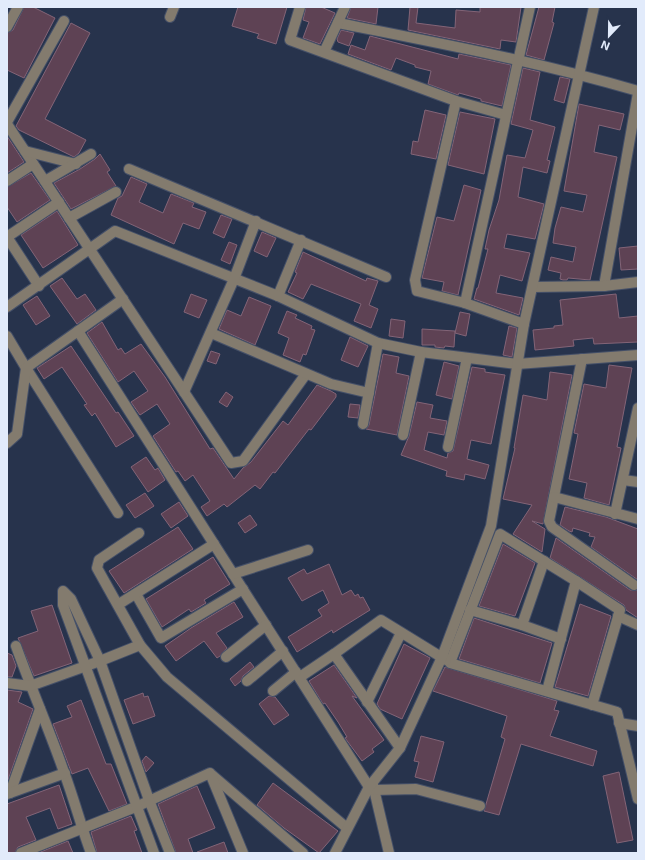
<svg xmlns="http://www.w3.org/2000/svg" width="645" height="860" font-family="Inter,sans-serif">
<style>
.building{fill:#5e4254;stroke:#836477}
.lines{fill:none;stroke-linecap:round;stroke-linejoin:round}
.minor-casing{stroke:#455068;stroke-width:12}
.minor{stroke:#837b6e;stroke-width:10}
</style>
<rect width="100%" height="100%" fill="#27334c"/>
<g class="building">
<path d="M24 7H33L55 18 24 78 7 70V33L13 30Z"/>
<path d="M238 7H287L276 44 257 38 259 34 232 26Z"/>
<path d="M306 7H321L335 13 320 44 303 38 309 22 303 20Z"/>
<path d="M351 7H378L376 24 347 18Z"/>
<path d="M410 7H418L416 23 455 28 456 10 480 12V7H521L516 42 501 40 500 49 408 30Z"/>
<path d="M539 7H555L552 22 554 23 544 60 526 55Z"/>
<path d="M71 23 90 33 45 119 86 140 79 153 74 157 19 130 16 126Z"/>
<path d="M341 30 354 33 349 46 338 42 337 39Z"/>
<path d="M370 36 458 59 459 54 511 65 502 106 481 101V99L459 93 458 95 428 84 431 71 415 67V65L396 58 391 70 348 54 351 45 365 50Z"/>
<path d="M523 68 540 72 530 120 555 127 547 160 550 161 547 173 523 167 518 197 544 204 535 239 507 234 504 248 530 253 522 281 500 275 496 293 523 298 519 315 474 299 477 288H478L488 249H485L489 230 499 200 507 155 525 158 533 130 511 124Z"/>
<path d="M560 77 570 79 564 103 554 100Z"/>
<path d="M579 104 624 114 620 130 599 125 594 152 617 157 590 280 568 278 567 280H563L560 279 561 273 548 270 551 257 573 262 576 247 553 243 555 228 561 207 583 212 587 195 564 191Z"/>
<path d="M425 110 446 115 436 159 411 154 413 141 418 142Z"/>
<path d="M460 112 495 119 484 174 448 165Z"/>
<path d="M7 136 24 162 7 173Z"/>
<path d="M100 154 110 170 107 172 116 186 71 209 54 183 80 169 95 159Z"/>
<path d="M31 173 50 200 17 222 7 207V187Z"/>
<path d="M131 177 147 184 139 202 163 213 171 194 194 203 192 207 206 212 199 229 183 223 174 244 111 215 118 198 122 196Z"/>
<path d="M464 185 481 190 458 295 442 291 444 282 422 278 437 217 454 221Z"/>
<path d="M57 211 78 245 43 268 21 235Z"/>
<path d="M221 215 232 219 224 238 213 233Z"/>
<path d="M262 232 276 238 267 257 254 251Z"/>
<path d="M229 242 237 245 230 264 221 260Z"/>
<path d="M638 246V269L621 270 619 248Z"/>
<path d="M303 252 366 281 367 278 378 281 369 305 378 309 371 328 354 321 361 304 311 284 303 299 288 292 297 273 295 272Z"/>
<path d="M62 278 77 299 85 294 96 310 77 324 50 286Z"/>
<path d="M191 294 207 300 199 318 184 312Z"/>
<path d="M616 294 619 318 638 316V342L594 344 593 338 573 340 574 346 535 350 533 330 554 328V326L563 325 560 300Z"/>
<path d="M37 296 50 316 36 325 23 305Z"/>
<path d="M249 297 271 306 255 345 219 329 227 310 241 316Z"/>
<path d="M287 311 297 315 295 318 312 326 311 329 315 330 306 355 303 354 300 362 283 355 289 338 278 333Z"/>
<path d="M460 312 470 314 466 336 455 333Z"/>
<path d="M391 319 405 321 403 338 389 336Z"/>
<path d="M102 322 118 350 121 348 125 354 141 344 165 377 210 449 213 448 234 479 243 468 251 462 283 421 288 425 317 385 331 391 336 394V397L311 430 309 429 275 473 273 472 260 489 255 485 227 507 224 504 207 516 201 507 210 501 193 475 185 481 178 471 176 472 153 436 170 424 157 404 140 415 131 402 148 391 134 371 118 382 87 333Z"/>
<path d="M509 326 517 328 512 357 503 355Z"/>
<path d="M422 329 455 331 454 347 445 346 444 348 435 347V345H422Z"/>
<path d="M350 337 368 346 358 367 341 360Z"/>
<path d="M71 346 116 413 118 412 134 436 116 447 95 413 92 416 84 405 87 404 62 367 44 379 37 368Z"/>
<path d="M211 351 220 354 216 364 207 361Z"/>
<path d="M383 354 399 357 396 373 409 376 397 435 366 429 369 425Z"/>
<path d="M444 362 459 366 452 399 436 395Z"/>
<path d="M609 365 632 368 617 447 621 448 609 505 584 498 587 483 569 479 578 434 574 433 584 384 606 388Z"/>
<path d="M472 367 485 369V372L505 375 491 444 471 440 467 459 489 465 485 479 465 474 464 480 446 476 447 471 401 455 409 436 417 402 433 405 430 418 447 421 444 435 428 432 424 450 447 458 448 453 453 451Z"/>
<path d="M550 372 572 375 543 524 532 521 545 529 542 552 513 534 532 505 503 499 515 448H514L523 395 547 400Z"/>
<path d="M226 392 233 397 227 407 219 402Z"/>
<path d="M350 404 360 405 358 418 348 417Z"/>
<path d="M146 457 155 470 158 468 165 480 148 492 131 467Z"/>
<path d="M145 493 154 506 135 518 126 505Z"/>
<path d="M179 502 188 516 171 528 161 514Z"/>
<path d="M565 507 606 517 638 529V580L591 547 595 537 589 536 590 533 573 528 572 532 569 531 560 525Z"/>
<path d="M250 515 257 525 245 533 238 523Z"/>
<path d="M178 527 193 549 124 593 109 571Z"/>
<path d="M556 538 630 590H638V618L626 610 624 605 550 558Z"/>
<path d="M503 544 535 563 515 616 479 606Z"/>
<path d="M213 557 230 584 204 600 206 603 191 612 189 609 162 627 146 599Z"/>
<path d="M329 564 342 595 351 590 355 596 358 594 360 598 363 597 370 610 333 633 332 630 297 652 288 637 322 616 318 610 329 603 323 590 302 601 288 578 304 569 307 574Z"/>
<path d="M234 602 243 617 216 633 227 648 220 656 217 658 204 641 176 661 165 646 191 628Z"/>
<path d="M580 604 611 616 588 696 555 687Z"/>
<path d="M52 605 72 663 34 676 18 638 38 631 31 611Z"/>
<path d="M474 618 552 643 540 683 459 659Z"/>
<path d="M404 644 430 658 402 719 380 709 377 704Z"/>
<path d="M7 653 12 655 16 666 12 677H7Z"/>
<path d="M250 662 254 667 243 676 241 681 235 686 230 679Z"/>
<path d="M334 665 357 698 352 696 384 740 372 749 374 752 362 761 345 738 347 737 338 722 325 703 323 704 309 681Z"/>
<path d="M445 667 557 701 554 710 559 711 550 736 597 751 593 766 521 744 499 815 484 811 505 739 501 737 507 716 433 691Z"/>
<path d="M7 690 22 692 18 702 33 709 8 780Z"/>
<path d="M143 693 144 697 148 696 155 716 133 724 124 700Z"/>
<path d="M269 696 275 697 289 715 274 725 259 704Z"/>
<path d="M81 700 106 764H111L127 804 109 811 88 768 72 774 53 724 72 717 67 706Z"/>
<path d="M421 736 444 742 433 782 415 777 419 762 414 761Z"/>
<path d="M146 756 154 763 146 772 142 761Z"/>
<path d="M619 772 633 840 617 843 603 776Z"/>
<path d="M273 783 338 831 319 853 284 828 257 805Z"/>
<path d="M59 785 72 824 58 829 50 808 26 817 36 840 18 847 15 853H7V804Z"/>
<path d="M197 786 215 828 188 839 193 853H176L158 804Z"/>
<path d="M131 816 137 830 134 831 142 853H97L91 832Z"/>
<path d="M68 841 73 853H38Z"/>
<path d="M224 842 228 853H197V852Z"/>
</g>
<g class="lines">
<g class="minor-casing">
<g id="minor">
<path d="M300 7 290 40 456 101 506 115"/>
<path d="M170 17 174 7"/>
<path d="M338 23C439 43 539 62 638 91"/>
<path d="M7 27 18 7"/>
<path d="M324 52 345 7"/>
<path d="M456 101 415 280 417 291 465 303 524 324"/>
<path d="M7 122 64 21"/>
<path d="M7 124 231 463 243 461 306 374"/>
<path d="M25 151 76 164"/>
<path d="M129 169 386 277"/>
<path d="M7 181 33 164"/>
<path d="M45 181 91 154"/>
<path d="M69 218 116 192"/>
<path d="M7 237 59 202"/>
<path d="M7 237 39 286"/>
<path d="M604 286 638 93"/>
<path d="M533 287 604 286 638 282"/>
<path d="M278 296 301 240"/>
<path d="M465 303 530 7"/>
<path d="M7 307 115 231 278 296 378 343 421 352 517 364 638 355"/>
<path d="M78 331 369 787"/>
<path d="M211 333 331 384 369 393"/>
<path d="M7 336 26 368 118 513"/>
<path d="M582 359 549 521 552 527 634 585"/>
<path d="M184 392 234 279 256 221"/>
<path d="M363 424 378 343"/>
<path d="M403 435 421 352"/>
<path d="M7 443 17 434 26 368 123 299"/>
<path d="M448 447 467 358"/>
<path d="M623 480 638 482"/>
<path d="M554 497 638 519"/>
<path d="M615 514 638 408"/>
<path d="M139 533 99 560 97 568 140 645 167 677 347 828"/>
<path d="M233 574 308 550"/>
<path d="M136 594 161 638 243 589"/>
<path d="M119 604 214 544"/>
<path d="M470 610 522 625 561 639"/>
<path d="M618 616 638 625"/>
<path d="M522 625 544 561"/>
<path d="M16 646C31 688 49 729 64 772 74 799 81 826 91 853"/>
<path d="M226 657 266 625"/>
<path d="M300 677 334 654"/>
<path d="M247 681 283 651"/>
<path d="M7 683 30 686 100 661 140 645"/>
<path d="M273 691 296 672"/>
<path d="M547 691 576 581"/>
<path d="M367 702 401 633"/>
<path d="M592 705 620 610 576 581 500 534 450 663 617 712 638 799"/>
<path d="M619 723 638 726"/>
<path d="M400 748 334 654 381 620 446 660"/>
<path d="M212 775 303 853"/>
<path d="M373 785 389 853"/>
<path d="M374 790 416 789 480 806"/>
<path d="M10 793 40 709"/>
<path d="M7 794 65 773"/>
<path d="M21 853 138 806 210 773 243 853"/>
<path d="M154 853 63 605V591L71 599 100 661 149 800 170 853"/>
<path d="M335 853 369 787 400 748 442 657 491 526 524 324 594 7"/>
</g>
</g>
<use href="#minor" class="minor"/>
</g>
<rect width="645" height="860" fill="none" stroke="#e2ebfb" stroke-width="16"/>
<g transform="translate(609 36) rotate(202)" stroke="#27334c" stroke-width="3" paint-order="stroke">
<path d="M0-3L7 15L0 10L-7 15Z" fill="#e2ebfb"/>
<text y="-6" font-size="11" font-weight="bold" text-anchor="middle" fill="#e2ebfb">N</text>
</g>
</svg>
